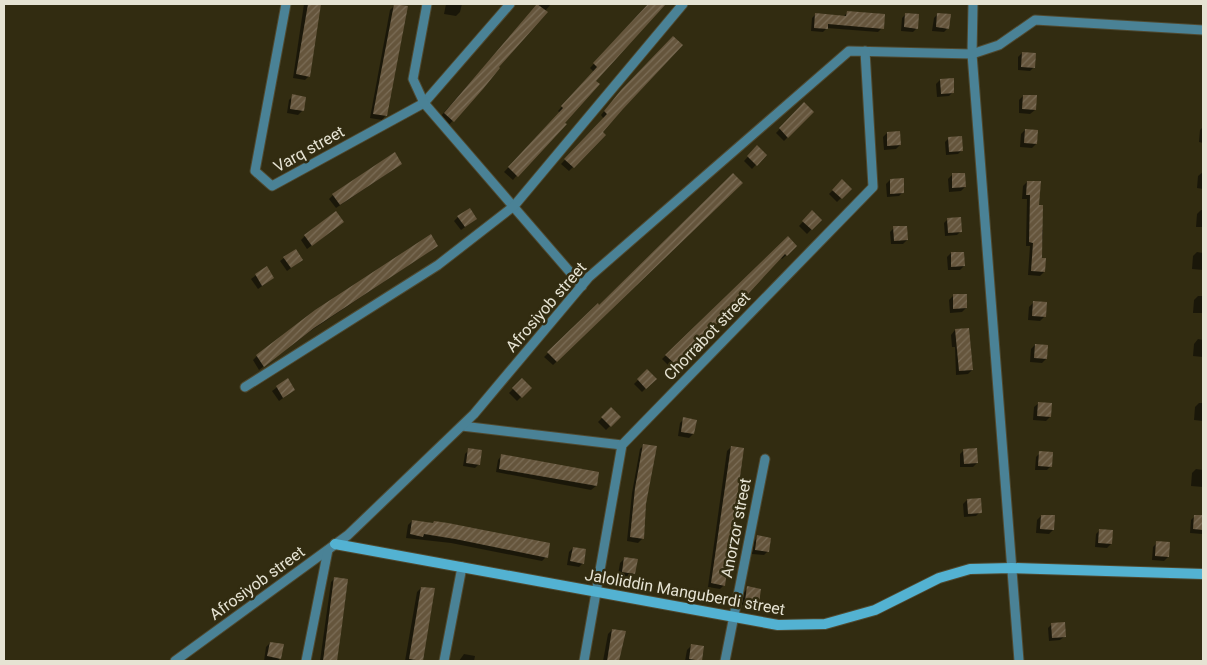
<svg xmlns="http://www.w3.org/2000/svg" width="1207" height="665" font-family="Roboto,sans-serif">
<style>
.shadow{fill:#0007}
.building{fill:url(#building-hatch)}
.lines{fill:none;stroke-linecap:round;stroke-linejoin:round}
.street-casing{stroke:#4f4930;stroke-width:11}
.secondary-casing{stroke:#4f4930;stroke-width:12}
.street{stroke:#4a8296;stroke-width:9}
.secondary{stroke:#53b2d2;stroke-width:10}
.labels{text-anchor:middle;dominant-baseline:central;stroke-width:5;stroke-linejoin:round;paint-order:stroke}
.street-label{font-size:16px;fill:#e6e3d3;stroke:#322c11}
</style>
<defs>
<pattern id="building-hatch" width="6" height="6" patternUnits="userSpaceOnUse" patternTransform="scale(1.25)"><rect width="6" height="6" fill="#65553c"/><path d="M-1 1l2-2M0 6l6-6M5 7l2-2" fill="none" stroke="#7b6d57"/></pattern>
</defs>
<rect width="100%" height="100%" fill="#322c11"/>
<g class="shadow">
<path d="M304 4H320L309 76 305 80 293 78Z"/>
<path d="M446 4H462L460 12 456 16 444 14Z"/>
<path d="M539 4H551L449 125 440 117Z"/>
<path d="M648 4H663L595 81 513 180 504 172 560 113 558 111 594 72 590 68Z"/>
<path d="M394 6 386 115 382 120 370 118 390 10Z"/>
<path d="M847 13 882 28 878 32 827 28 823 32 811 31 812 18 816 14 843 17Z"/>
<path d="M906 14 917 28 913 32 901 31 902 18Z"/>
<path d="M938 14 948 28 944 32 932 31 934 18Z"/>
<path d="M1022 53 1034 67 1030 71 1018 70V57Z"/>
<path d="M940 80 953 92 949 96 937 97 936 84Z"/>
<path d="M293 96 305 98 302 111 298 115 287 113 289 100Z"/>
<path d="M617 96 602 132 605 135 569 171 561 164 604 119 601 115Z"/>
<path d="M1023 96 1035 110 1030 114 1019 113V100Z"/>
<path d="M804 104 812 112 784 141 776 133Z"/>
<path d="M1203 127V143L1199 142 1200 130Z"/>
<path d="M1025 130 1036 144 1032 148 1020 147 1021 134Z"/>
<path d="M887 133 900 145 896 149 884 150 883 137Z"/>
<path d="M949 138 962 150 958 154 946 155 945 142Z"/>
<path d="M757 147 765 155 752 169 744 161Z"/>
<path d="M397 167 336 208 329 199 333 195Z"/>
<path d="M1203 172V189L1197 188 1198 176Z"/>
<path d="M952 175 965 187 961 191 949 192 948 179Z"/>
<path d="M890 180 903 192 899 196 887 197 886 184Z"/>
<path d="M842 181 850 189 837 202 829 194Z"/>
<path d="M1027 182 1038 206 1040 230H1043L1041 259 1044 272 1040 276 1028 275 1030 246H1026L1027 199H1022L1023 186Z"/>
<path d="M741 183 553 365 544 357 598 305 599 307Z"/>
<path d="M1201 210H1203V227H1196L1197 214Z"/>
<path d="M812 212 820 220 807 234 799 226Z"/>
<path d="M458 217 476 219 461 230 454 221Z"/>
<path d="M948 219 961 231 957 235 945 236 944 223Z"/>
<path d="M338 226 307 249 301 240 305 236Z"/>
<path d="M894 228 907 240 903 244H891L890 232Z"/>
<path d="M788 238 796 246 782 259 781 258 670 367 662 359Z"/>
<path d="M437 246 309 332 259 370 253 360 257 356Z"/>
<path d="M1197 252 1203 253V270L1192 269 1193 256Z"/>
<path d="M951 253 964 266 960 270H948L947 257Z"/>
<path d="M284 258 302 260 287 271 280 261Z"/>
<path d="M266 268 273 278 258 289 251 279Z"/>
<path d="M953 296 966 308 962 312 950 313 949 300Z"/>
<path d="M1198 296H1203V313H1193L1194 300Z"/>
<path d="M1033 303 1044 317 1040 321 1028 320 1029 307Z"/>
<path d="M955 330 972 370 968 374 956 375 955 347H952L951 335Z"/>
<path d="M1198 339 1203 340V357L1193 356 1194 344Z"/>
<path d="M1035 345 1046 359 1042 363 1030 362 1031 349Z"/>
<path d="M647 371 655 379 642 392 634 384Z"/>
<path d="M287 380 294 390 279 401 272 391Z"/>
<path d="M522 380 530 388 517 401 509 393Z"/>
<path d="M1039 403 1050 417 1046 421 1033 420 1034 407Z"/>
<path d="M1199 403H1203V421L1194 420 1195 407Z"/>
<path d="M611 409 619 417 606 430 598 422Z"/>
<path d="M684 419 693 434 689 438 678 436 680 423Z"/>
<path d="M644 445 645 504 642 539 638 543 627 541 632 493 640 449Z"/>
<path d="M731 447 724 585 720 589 708 587 727 451Z"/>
<path d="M469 450 479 464 475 468 463 466 465 454Z"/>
<path d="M964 450 977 463 973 467H960V454Z"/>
<path d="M1040 453 1051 466 1047 470H1035L1036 457Z"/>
<path d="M502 455 596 486 591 490 496 472 498 460Z"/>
<path d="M1196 469 1203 470V487L1191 486 1192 473Z"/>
<path d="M967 500 980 512 976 516 964 517 963 504Z"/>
<path d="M1041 516 1053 530 1049 534 1036 533 1037 520Z"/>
<path d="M1195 516 1203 517 1202 534 1190 533 1191 520Z"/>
<path d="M412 521 546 557 542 561 451 543 406 538 408 525Z"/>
<path d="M1100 530 1111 544 1107 548 1095 547 1096 534Z"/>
<path d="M758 537 768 551 764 555 752 554 754 541Z"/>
<path d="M1157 543 1168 557 1164 561 1152 560 1153 547Z"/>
<path d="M573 548 583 563 579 567 567 565 569 552Z"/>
<path d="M624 559 634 573 630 577 618 575 620 563Z"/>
<path d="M335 578 347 580 333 661H320L331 582Z"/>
<path d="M421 588 433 589 420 661H405L417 592Z"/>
<path d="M748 588 757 602 753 606 742 605 744 592Z"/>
<path d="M1052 624 1065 636 1060 640 1049 641 1048 628Z"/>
<path d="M612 630 619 648 617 661H603L608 634Z"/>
<path d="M270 643 282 645 279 661H264L266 647Z"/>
<path d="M691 646 703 647 701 661H685L687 650Z"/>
<path d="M464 654 475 656 474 661H459Z"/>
</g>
<g class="building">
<path d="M308 4H321L310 77 296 74Z"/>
<path d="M394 4 408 6 387 116 373 114Z"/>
<path d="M537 4 548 12 499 67 500 68 483 89 454 122 444 113Z"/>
<path d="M648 4H666L596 81 600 84 565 123 567 124 518 177 508 167 563 108 561 106 597 67 593 63Z"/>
<path d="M847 11 885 14 884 29 828 24V29L814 28 815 13 846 16Z"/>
<path d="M905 13 919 14 918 29 904 27Z"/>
<path d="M937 13 951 14 949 29 936 27Z"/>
<path d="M673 36 683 45 623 109 603 132 606 135 574 168 564 159 607 114 604 111 621 90Z"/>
<path d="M1022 52 1036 53 1035 68 1021 67Z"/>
<path d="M954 78V93L941 94 940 79Z"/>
<path d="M292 94 306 97 304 111 290 109Z"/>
<path d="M1023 95H1037L1036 110 1022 109Z"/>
<path d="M804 102 814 112 788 138 779 128Z"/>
<path d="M1025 129 1038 130 1037 144 1024 143Z"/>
<path d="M900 131 901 145 887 146V132Z"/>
<path d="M962 136 963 151 949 152 948 137Z"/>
<path d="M757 145 767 155 757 166 747 156Z"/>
<path d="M395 152 402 164 340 205 332 194Z"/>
<path d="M733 173 743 183 557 362 547 352 598 303 599 305Z"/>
<path d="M952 173H965L966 187 952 188Z"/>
<path d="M904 178V193L890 194V179Z"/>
<path d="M842 179 852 189 842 199 832 190Z"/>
<path d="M1027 181H1041L1039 205H1043L1042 258H1046L1045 272 1031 271 1033 243 1029 242 1030 195H1026Z"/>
<path d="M470 208 477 219 465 227 457 216Z"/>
<path d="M812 210 822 220 812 230 802 221Z"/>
<path d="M336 211 344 222 312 246 304 235Z"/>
<path d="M961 217 962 232 948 233 947 218Z"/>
<path d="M893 226H907L908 240 894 241Z"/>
<path d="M431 234 438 246 314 328 264 367 256 355 315 310Z"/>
<path d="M788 236 797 246 787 256 785 254 748 294 675 364 665 355Z"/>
<path d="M296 249 303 260 291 268 283 257Z"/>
<path d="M951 252H964L965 266 951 267Z"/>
<path d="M267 266 274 278 262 286 255 274Z"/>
<path d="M953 294H967V308L953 309Z"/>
<path d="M1033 301 1047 302 1046 317 1032 316Z"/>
<path d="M969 328 973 370 959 371 955 329Z"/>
<path d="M1035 344 1048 345 1047 359 1034 358Z"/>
<path d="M647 369 657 379 646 389 637 379Z"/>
<path d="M288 378 295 390 283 398 276 386Z"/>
<path d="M522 378 532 388 522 398 512 388Z"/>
<path d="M1038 402 1052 403 1051 417 1037 416Z"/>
<path d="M611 407 621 417 611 427 601 417Z"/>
<path d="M683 417 697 420 694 434 681 432Z"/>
<path d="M643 444 657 446 646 504 644 539 630 537 635 488Z"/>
<path d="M731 446 744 448 725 586 711 583Z"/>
<path d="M468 448 482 450 480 465 466 463Z"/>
<path d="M977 448 978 463 964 464 963 449Z"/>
<path d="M1039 451 1053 452 1052 467 1038 466Z"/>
<path d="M501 454 599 472 597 486 499 469Z"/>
<path d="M981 498 982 513 968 514 967 499Z"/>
<path d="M1041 515H1055L1054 530 1040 529Z"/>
<path d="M1194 515H1203V530L1193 529Z"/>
<path d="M412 520 433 523 434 521 448 523 550 543 548 558 455 539 424 534 423 537 410 534Z"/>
<path d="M1099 529 1113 530 1112 544 1098 543Z"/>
<path d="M757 535 771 538 769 552 755 550Z"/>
<path d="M1156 541 1170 542 1169 557 1155 556Z"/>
<path d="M573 547 586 549 584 564 570 561Z"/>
<path d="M624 557 638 559 635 574 622 572Z"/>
<path d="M334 577 348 579 341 633 337 661H323Z"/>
<path d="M747 586 761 589 759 603 745 601Z"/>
<path d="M421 587 435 588 423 661 409 659Z"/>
<path d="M1065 622 1066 637 1052 638 1051 623Z"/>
<path d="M612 629 626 631 619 661H607Z"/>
<path d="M270 642 284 644 281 659 267 656Z"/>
<path d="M691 644 704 646 702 661 689 659Z"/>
</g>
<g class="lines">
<g class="street-casing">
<g id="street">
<path d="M286 4 255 171 272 186 424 103 510 4"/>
<path d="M427 4 413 79 424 103 582 286"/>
<path d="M973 4 972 54 1019 661"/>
<path d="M245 387 438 265 514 206 683 4"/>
<path d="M462 426 622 445"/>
<path d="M175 661 348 535 474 414 589 277 849 51 972 54 999 45 1035 20 1203 30"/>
<path d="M306 661 328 550"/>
<path d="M444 661 462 567"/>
<path d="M584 661 622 445 873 187 865 51"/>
<path d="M725 661 765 459"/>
</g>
</g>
<g class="secondary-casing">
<path id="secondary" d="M335 544 778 625 825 624 875 610 939 578 970 569 1012 568 1203 574"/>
</g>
<use href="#street" class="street"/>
<use href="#secondary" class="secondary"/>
</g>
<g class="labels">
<g class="street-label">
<text transform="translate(309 149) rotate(-29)">Varq street</text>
<text transform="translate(546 307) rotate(-49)">Afrosiyob street</text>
<text transform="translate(707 336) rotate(-46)">Chorrabot street</text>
<text transform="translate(736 528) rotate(-79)">Anorzor street</text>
<text transform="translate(257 583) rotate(-36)">Afrosiyob street</text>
<text transform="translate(685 592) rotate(10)">Jaloliddin Manguberdi street</text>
</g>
</g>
<rect width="1207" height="665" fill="none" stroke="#e6e3d3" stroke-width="10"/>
</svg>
